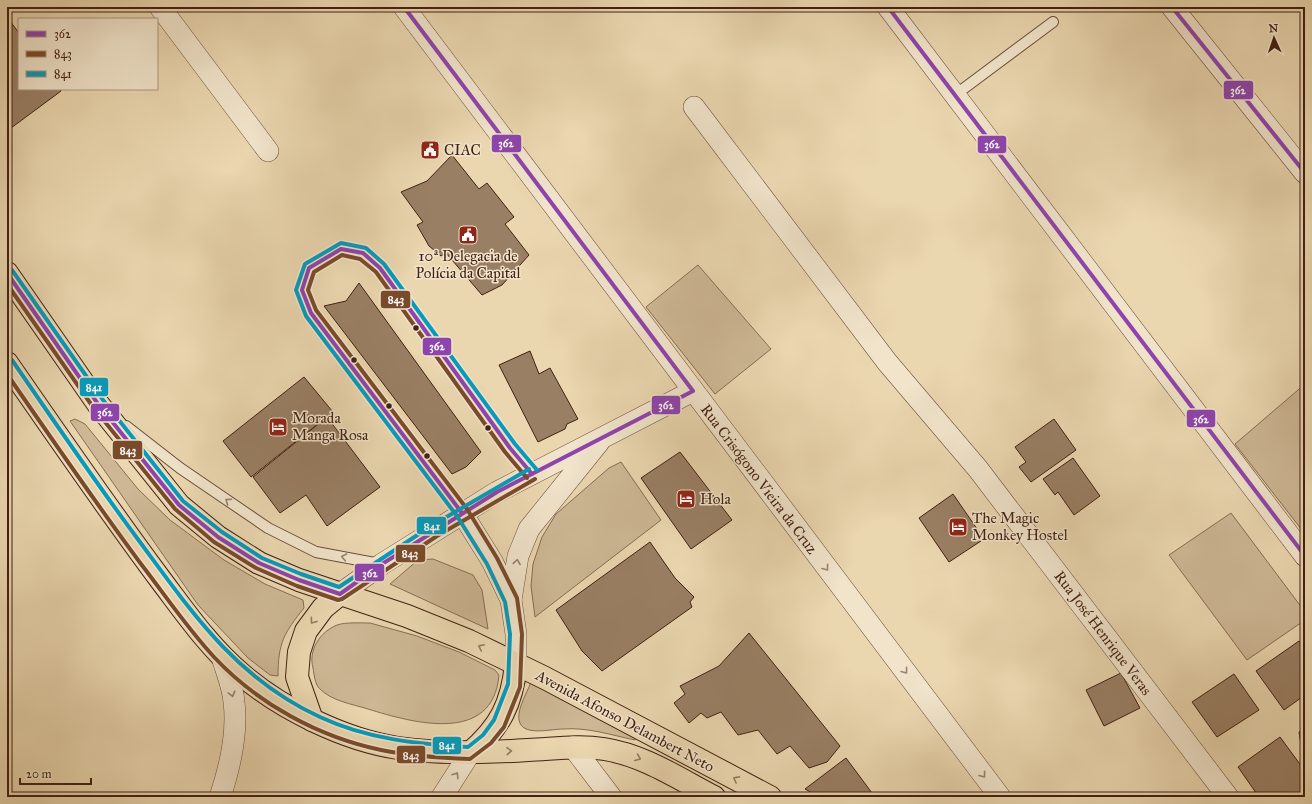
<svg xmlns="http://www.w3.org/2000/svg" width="1312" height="804" font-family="'IM FELL Great Primer',serif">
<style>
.green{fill:#cdb794;stroke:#886c54}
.building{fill:#997f64;stroke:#422013}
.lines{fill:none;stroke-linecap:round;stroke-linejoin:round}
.lane-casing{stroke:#6c4e3a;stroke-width:12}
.street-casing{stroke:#6c4e3a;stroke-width:22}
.primary-casing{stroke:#422013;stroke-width:24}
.lane{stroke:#f1e4cb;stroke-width:10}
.street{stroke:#f1e4cb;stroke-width:21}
.primary{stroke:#ead6af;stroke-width:22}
.bus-1-casing{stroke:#f1e4cb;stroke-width:7}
.bus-2-casing{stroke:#f1e4cb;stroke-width:7}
.bus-3-casing{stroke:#f1e4cb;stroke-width:7}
.bus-1{stroke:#8e44ad;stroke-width:4}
.bus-2{stroke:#7a4b2a;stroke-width:4}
.bus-3{stroke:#079bbb;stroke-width:4}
.oneway{stroke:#9a826f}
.oneway2{stroke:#967b61}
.bus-dot{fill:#422013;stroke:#f1e4cb;stroke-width:1.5}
.labels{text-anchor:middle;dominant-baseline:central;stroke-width:3;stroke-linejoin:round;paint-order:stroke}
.poi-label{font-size:15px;fill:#422013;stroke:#f1e4cb;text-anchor:start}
.street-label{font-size:15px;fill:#422013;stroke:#f1e4cb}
.line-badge{stroke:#f1e4cb;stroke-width:1.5}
.badge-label{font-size:11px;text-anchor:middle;font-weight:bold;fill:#fff}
</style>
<rect width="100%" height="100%" fill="#ead6af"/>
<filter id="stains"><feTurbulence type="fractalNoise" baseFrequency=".005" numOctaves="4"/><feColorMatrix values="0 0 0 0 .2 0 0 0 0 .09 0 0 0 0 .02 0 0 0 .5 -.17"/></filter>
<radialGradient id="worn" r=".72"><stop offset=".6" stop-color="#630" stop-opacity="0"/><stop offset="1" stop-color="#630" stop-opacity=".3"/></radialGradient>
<g class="green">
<path d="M698 265 771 349 715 394 646 307Z"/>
<path d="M1305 384V534L1235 444Z"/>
<path d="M75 419 85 424 138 489 170 520 224 560 265 584 303 600 304 608C284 633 278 643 278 676L270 675 248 658 198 605 70 421Z"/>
<path d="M621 462 661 520 535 617 531 586 533 564 542 537 556 514 609 468Z"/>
<path d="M1231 513 1305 612V620L1247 660 1169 555Z"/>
<path d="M433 559 473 575 482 590 488 629 390 584 418 560Z"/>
<path d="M370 623 417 636 459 652 495 670 499 675C493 745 413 723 368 709 352 704 331 701 319 688 315 684 314 674 313 668 308 650 320 632 337 625 346 622 360 623 370 623Z"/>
<path d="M531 682 636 737 635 740C611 735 587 727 563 729 552 729 525 736 520 723 515 712 527 693 531 682Z"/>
</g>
<g class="building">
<path d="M7 17 19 33V89H60L61 91 7 131Z"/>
<path d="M452 155 479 189 487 183 514 217 505 224 529 255 502 285 482 295 446 253 441 256 429 246 417 225 423 222 401 192 427 181Z"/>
<path d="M359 283 481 452 466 467 452 474 324 306 346 301Z"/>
<path d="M530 351 539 374 550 368 578 419 567 424 565 429 538 442 499 365Z"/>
<path d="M304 377 333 412 251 477 223 441Z"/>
<path d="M327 417 380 487 327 526 306 495 280 513 253 477Z"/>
<path d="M1054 419 1076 450 1031 482 1019 467 1026 462 1015 447Z"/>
<path d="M680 452 732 520 691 549 641 478Z"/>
<path d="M1073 458 1100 496 1074 515 1058 492 1055 495 1043 479Z"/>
<path d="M953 494 984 539 949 562 919 518Z"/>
<path d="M650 542 675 578 694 597 690 602 692 607 602 671 582 651 556 610Z"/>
<path d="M749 633 840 746 827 762 809 768 790 746 777 754 758 730 738 735 721 712 707 718 701 713 689 723 674 703 685 694 680 686 719 666Z"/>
<path d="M1299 641 1305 650V695L1284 710 1256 671Z"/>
<path d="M1121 673 1140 708 1104 726 1086 690Z"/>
<path d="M1234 674 1259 710 1217 737 1192 702Z"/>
<path d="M1305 728V750L1301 745 1299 732Z"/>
<path d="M1280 737 1305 771V797H1259L1238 767Z"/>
<path d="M846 758 875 797H820L805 789Z"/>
</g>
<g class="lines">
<g class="lane-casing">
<g id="lane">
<path d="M955 95 1053 22"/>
<path d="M126 426 180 468 268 528 316 552 380 564"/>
<path d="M462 513 311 313 302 290 309 268 341 249 363 253 380 268 510 448 532 474"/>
</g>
</g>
<g class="street-casing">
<g id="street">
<path d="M160 7 268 151"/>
<path d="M404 7 1000 797"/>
<path d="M888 7 1305 556"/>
<path d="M1172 7 1305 173"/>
<path d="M694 107 887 362 978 469 1228 797"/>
<path d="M462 513 492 561 511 600"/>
<path d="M340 594 382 564 497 492 693 391"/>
<path d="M516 664V634L511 600 518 556 529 529 599 442"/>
<path d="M573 747 611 797"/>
<path d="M220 797C230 767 238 734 234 702 233 687 226 671 222 657"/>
<path d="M442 797 470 753"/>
</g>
</g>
<g class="primary-casing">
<g id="primary">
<path d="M7 273 98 404 179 505 218 537 259 563 299 580 407 616 469 641 545 678 770 797"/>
<path d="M7 363C57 435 107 508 160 579 185 612 209 647 241 674 281 709 345 740 398 748 441 754 484 753 528 750 553 749 578 745 604 749 644 755 679 779 714 797"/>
<path d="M312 720 297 677 299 652 306 631 323 608 340 594"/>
<path d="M470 753C500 727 512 704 516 664"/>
</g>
</g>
<use href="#lane" class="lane"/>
<use href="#street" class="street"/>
<use href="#primary" class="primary"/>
<g class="bus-1-casing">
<g id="bus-1">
<path d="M888 7 1305 556"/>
<path d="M1172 7 1305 173"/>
<path d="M7 273 98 404 179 505 218 537 259 563 299 580 340 594 382 564 497 492 693 391 404 7"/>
<path d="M462 513 311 313 302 290 309 268 341 249 363 253 380 268 510 448 532 474"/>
</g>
</g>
<g class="bus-2-casing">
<g id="bus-2">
<path d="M7 284 93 407 175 509 214 542 256 568 297 586 338 600 342 599 437 536 535 479"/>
<path d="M7 374C51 438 95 502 141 564 165 595 187 628 214 657 258 704 319 737 381 750 411 756 441 758 470 759L491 743 504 727 520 687 522 634 517 598 497 558 467 509 316 310 308 290 314 272 342 255 360 259 376 272 505 452 527 478"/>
</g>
</g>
<g class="bus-3-casing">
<g id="bus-3">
<path d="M12 270 103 400 183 501 222 532 262 558 301 574 339 587 431 526 529 469"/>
<path d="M12 360C53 420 94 480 137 538 191 611 235 678 320 717 367 739 417 744 468 747L483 735 494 720 508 684 510 634 505 602 487 564 457 516 306 316 296 290 305 264 341 243 366 248 384 264 515 444 537 470"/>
</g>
</g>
<use href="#bus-1" class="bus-1"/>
<use href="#bus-2" class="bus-2"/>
<use href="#bus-3" class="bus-3"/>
</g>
<defs><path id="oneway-chevron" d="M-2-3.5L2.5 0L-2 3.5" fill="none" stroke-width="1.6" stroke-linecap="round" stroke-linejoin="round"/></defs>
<g class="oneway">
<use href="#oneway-chevron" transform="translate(228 501) rotate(-146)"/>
<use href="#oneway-chevron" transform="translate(344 557) rotate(-169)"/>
<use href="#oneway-chevron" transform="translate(517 562) rotate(-81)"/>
<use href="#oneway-chevron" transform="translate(826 568) rotate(53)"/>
<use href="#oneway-chevron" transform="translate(905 671) rotate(53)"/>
<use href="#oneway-chevron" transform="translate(232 694) rotate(75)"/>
<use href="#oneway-chevron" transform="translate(456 775) rotate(-57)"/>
<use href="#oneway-chevron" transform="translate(983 775) rotate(53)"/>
</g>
<g class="oneway2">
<use href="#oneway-chevron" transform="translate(313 621) rotate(126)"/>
<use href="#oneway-chevron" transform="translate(481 647) rotate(-154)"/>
<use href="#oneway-chevron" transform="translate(509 751) rotate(-3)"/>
<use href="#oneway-chevron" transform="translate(638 758) rotate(23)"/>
<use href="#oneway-chevron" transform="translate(736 779) rotate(-152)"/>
</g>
<defs>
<g id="civic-square" transform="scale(1)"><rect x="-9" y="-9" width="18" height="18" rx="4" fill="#8f2418" stroke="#f1e4cb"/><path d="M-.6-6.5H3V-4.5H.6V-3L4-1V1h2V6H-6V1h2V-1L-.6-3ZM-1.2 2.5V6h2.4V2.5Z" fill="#fff"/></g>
<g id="hotel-square" transform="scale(1)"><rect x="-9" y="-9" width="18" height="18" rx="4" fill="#8f2418" stroke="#f1e4cb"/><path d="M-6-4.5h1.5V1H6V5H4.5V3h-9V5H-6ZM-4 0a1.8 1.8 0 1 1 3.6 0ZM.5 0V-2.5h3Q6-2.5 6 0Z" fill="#fff"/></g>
</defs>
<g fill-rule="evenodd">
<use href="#civic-square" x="430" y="150"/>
<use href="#civic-square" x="468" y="235"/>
<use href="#hotel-square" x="278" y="427"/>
<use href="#hotel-square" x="686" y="499"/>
<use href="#hotel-square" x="958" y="527"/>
</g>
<g class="bus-dot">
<circle cx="416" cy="328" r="3.5"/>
<circle cx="354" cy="360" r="3.5"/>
<circle cx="389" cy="406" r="3.5"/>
<circle cx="488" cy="428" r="3.5"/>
<circle cx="427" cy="456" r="3.5"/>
</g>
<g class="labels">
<g class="poi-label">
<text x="444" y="150">CIAC</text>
<text x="468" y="256" text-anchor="middle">10ª Delegacia de<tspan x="468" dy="17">Polícia da Capital</tspan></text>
<text x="292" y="418">Morada<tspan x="292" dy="17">Manga Rosa</tspan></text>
<text x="700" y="499">Hola</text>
<text x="972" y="518">The Magic<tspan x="972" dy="17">Monkey Hostel</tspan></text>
</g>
<g class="street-label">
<text transform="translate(759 479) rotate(53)">Rua Crisógono Vieira da Cruz</text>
<text transform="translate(1103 633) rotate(53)">Rua José Henrique Veras</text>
<text transform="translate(625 721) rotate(28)">Avenida Afonso Delambert Neto</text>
</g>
</g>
<g class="line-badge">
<rect x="1223" y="80" width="31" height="20" rx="4" fill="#8e44ad"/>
<rect x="491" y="134" width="31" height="19" rx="4" fill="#8e44ad"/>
<rect x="977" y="135" width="30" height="19" rx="4" fill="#8e44ad"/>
<rect x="380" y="290" width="31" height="19" rx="4" fill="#7a4b2a"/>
<rect x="422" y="337" width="30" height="19" rx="4" fill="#8e44ad"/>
<rect x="79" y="377" width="30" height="20" rx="4" fill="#079bbb"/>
<rect x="651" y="395" width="30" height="20" rx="4" fill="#8e44ad"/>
<rect x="90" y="403" width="30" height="19" rx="4" fill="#8e44ad"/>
<rect x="1186" y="409" width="30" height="19" rx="4" fill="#8e44ad"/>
<rect x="112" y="440" width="31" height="20" rx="4" fill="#7a4b2a"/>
<rect x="416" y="516" width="31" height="19" rx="4" fill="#079bbb"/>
<rect x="395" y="544" width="31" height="19" rx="4" fill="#7a4b2a"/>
<rect x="354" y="563" width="31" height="19" rx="4" fill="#8e44ad"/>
<rect x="432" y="736" width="30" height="19" rx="4" fill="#079bbb"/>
<rect x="396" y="745" width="30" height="19" rx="4" fill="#7a4b2a"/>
</g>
<g class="badge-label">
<text x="1238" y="94">362</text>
<text x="506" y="147">362</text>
<text x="992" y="148">362</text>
<text x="396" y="303">843</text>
<text x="437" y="350">362</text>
<text x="94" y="391">841</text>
<text x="666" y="409">362</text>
<text x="105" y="416">362</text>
<text x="1201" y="423">362</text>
<text x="128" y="454">843</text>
<text x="432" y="530">841</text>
<text x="410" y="557">843</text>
<text x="370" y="577">362</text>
<text x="447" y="749">841</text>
<text x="411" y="759">843</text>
</g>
<rect width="1312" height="804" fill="none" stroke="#ead6af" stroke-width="24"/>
<rect x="8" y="8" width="1296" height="788" fill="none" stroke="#422013" stroke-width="2"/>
<rect x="12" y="12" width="1288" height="780" fill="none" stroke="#422013"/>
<rect x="18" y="18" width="140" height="72" fill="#f1e4cb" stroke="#ab9681"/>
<rect x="26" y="31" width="20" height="6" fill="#8e44ad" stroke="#ab9681"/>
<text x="54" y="38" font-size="12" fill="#422013">362</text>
<rect x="26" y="51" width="20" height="6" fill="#7a4b2a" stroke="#ab9681"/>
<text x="54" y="58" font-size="12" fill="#422013">843</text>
<rect x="26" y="71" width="20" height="6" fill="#079bbb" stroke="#ab9681"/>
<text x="54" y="78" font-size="12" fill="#422013">841</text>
<g transform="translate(1274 38) rotate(357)" stroke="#f1e4cb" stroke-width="3" paint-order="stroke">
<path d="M0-3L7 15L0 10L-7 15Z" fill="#422013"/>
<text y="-6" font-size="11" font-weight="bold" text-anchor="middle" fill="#422013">N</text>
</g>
<path d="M20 778v6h71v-6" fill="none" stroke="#422013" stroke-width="2"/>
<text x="26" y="778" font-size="12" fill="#422013" stroke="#f1e4cb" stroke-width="3" paint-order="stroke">20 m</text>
<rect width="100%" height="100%" filter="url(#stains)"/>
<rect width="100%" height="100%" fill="url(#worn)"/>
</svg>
